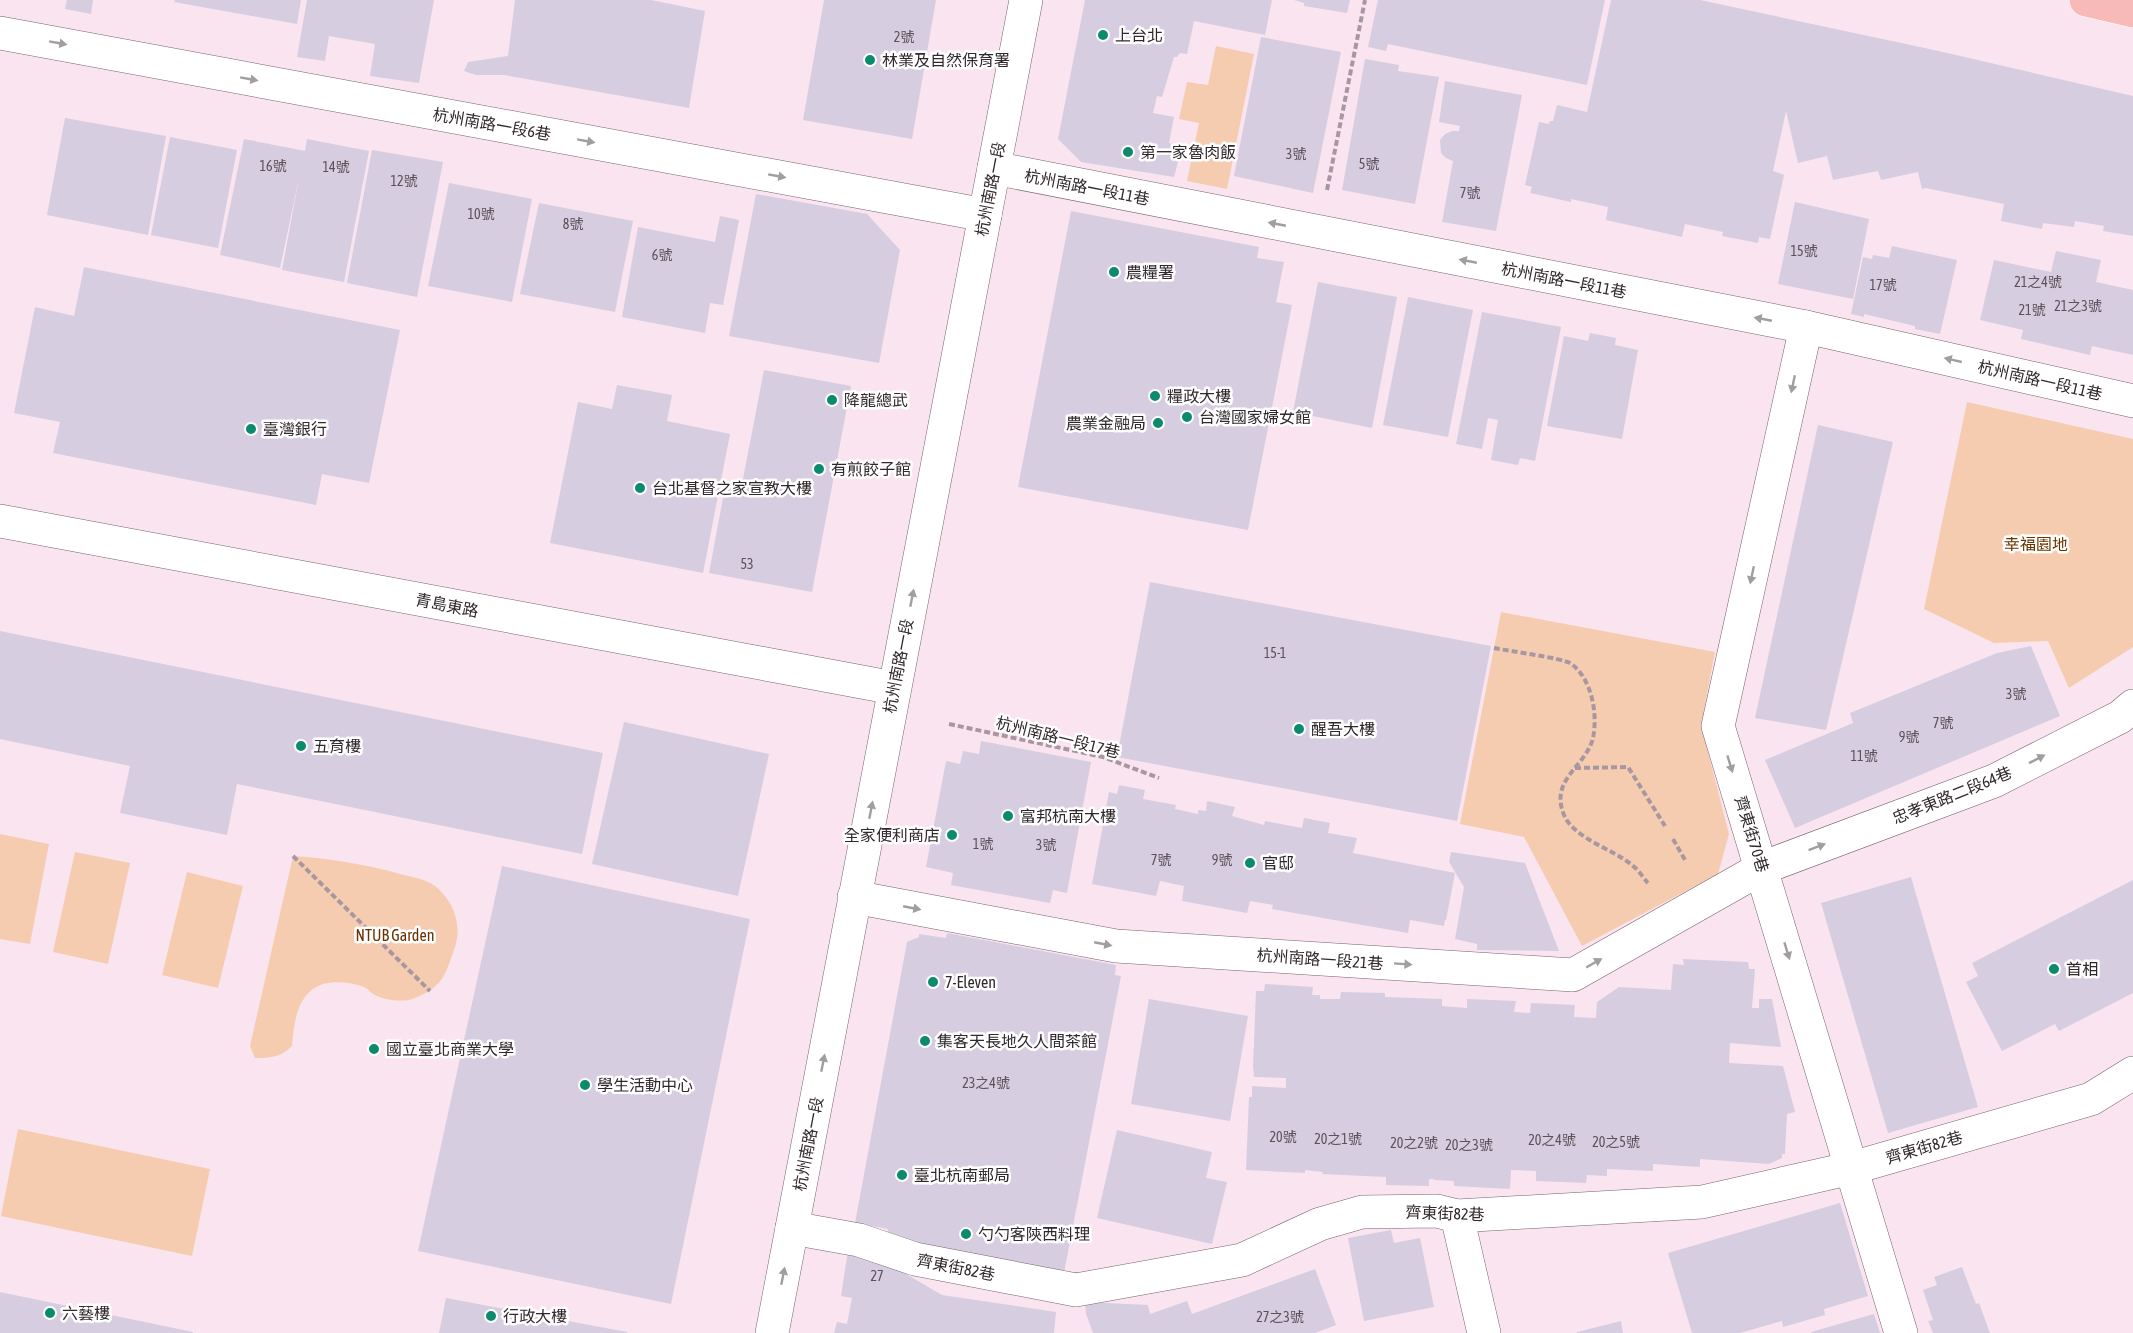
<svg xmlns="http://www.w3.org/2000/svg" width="2133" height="1333" font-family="'Asap Condensed','Noto Sans TC',sans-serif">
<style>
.green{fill:#f6ccb1}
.building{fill:#d7cde0}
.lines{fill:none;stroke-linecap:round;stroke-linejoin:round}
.minor-casing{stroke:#76636d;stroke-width:34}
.major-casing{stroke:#fff;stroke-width:34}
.path{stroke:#a897a0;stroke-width:4;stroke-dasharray:6 3;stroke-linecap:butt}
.minor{stroke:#fff;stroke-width:33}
.major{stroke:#f8b9b9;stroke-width:33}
.oneway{fill:#a29ea0}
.poi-dot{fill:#0c8a6e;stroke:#fff;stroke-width:2}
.labels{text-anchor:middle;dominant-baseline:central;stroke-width:5;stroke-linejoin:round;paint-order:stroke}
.number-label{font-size:14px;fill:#5a5159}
.poi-label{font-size:16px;fill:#30282c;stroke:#fff;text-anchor:start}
.street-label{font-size:16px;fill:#30282c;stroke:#fff}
.park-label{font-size:16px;fill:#693200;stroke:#fff}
</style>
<rect width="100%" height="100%" fill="#fae4ef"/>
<g class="green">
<path d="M1216 46 1254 54 1227 189 1187 181 1199 123 1179 119 1187 82 1208 85Z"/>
<path d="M1967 402 2133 439V647L2069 688 2048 641 1994 643 1924 609Z"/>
<path d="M1501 612 1715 652 1701 725 1729 834 1718 874 1582 946 1524 837 1460 824Z"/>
<path d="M0 834 49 844 30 944 0 939Z"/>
<path d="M75 852 130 863 108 964 53 952Z"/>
<path d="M293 856C328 858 363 864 397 873 410 877 424 878 435 886 454 901 462 925 455 947 445 975 444 986 415 998 405 1003 384 1000 375 995 371 993 368 989 364 987 352 982 335 981 323 984 297 993 294 1022 292 1046 281 1057 271 1058 255 1058L250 1046Z"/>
<path d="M187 872 243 886 218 988 162 975Z"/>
<path d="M18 1129 210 1169 192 1256 1 1216Z"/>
</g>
<g class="building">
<path d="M67 0H93L91 14 65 9Z"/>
<path d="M175 0H301L297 24 174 2Z"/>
<path d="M307 0H434L419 83 370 76 375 44 329 36 325 61 297 57Z"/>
<path d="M515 0H651L705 11 689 108 504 75H476L464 71 468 62 508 56Z"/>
<path d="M824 0H936L912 139 803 120Z"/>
<path d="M1085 0H1272L1265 35 1194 21 1187 54 1180 53 1177 57H1174L1162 97 1157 96 1153 113 1174 117 1169 143 1182 146 1174 177 1081 162 1058 139Z"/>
<path d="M1294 0H1350L1347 13 1304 6V3Z"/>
<path d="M1378 0H1605L1587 85 1388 44 1386 51 1368 47Z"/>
<path d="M1611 0H1700L1934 50 2133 96V236L2103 231 2104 226 2075 221 2074 227 2043 223 2042 229 2001 221 2004 204 1926 188 1922 189 1918 172 1881 180 1878 171 1833 180 1827 156 1798 163 1786 111 1773 171 1784 175 1770 239 1759 237 1758 243 1722 236 1723 232 1685 224 1682 237 1606 220 1608 207 1571 199V202L1530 193 1532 187 1525 185 1539 122 1549 124 1550 121H1553L1557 105 1587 112Z"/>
<path d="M1261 37 1341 52 1313 193 1234 176Z"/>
<path d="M1365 59 1399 65 1398 71 1439 77 1415 204 1342 190Z"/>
<path d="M1445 81 1522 95 1496 231 1442 222 1453 161 1446 158 1441 153 1440 140 1445 134 1452 131H1459L1460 126 1439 122Z"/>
<path d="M65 118 166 136 148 235 47 215Z"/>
<path d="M170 137 237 150 218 248 151 235Z"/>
<path d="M244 139 305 151 307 139 369 151 344 282 282 270 299 178 280 268 220 255Z"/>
<path d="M372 150 443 162 417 297 347 283Z"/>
<path d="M449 183 532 199 512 302 428 286Z"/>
<path d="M756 194 867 214 900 250 879 363 729 336Z"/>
<path d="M1795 202 1869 219 1853 299 1778 284Z"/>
<path d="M539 203 633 221 615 312 520 294Z"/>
<path d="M1071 211 1259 247 1257 258 1284 262 1276 302 1292 305 1248 530 1018 487Z"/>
<path d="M720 216 739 220 723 305 710 303 705 333 622 317 638 227 715 242Z"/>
<path d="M1892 246 1957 260 1940 334 1915 329V326L1864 314V317L1851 314 1863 257 1872 259 1873 255 1889 258Z"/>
<path d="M2056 251 2101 260 2096 282 2133 290V355L2092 346 2090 355 2021 339 2023 330 1980 320 1994 260 2051 272Z"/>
<path d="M84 267 400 330 369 483 322 474 316 505 53 453 60 422 14 413 35 307 74 316Z"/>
<path d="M1318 282 1397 297 1372 428 1293 412Z"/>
<path d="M1408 297 1473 310 1448 437 1383 425Z"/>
<path d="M1482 312 1561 327 1535 461 1520 458 1518 465 1491 460 1498 420 1488 418 1482 449 1456 444Z"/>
<path d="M1590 333 1616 338 1615 345 1638 350 1622 439 1547 426 1564 336 1588 341Z"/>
<path d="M764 370 851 386 812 592 709 573 726 482 742 484Z"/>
<path d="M617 385 672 395 667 421 730 434 703 573 550 543 578 402 612 409Z"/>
<path d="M1818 425 1893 442 1826 730 1755 718Z"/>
<path d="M1150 582 1491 646 1457 821 1117 757Z"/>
<path d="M0 631 603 753 582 854 237 784 227 835 120 813 130 766 0 739Z"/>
<path d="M2031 646 2060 716 1795 828 1765 760 1853 723 1850 713 1997 653Z"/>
<path d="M624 722 769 754 738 896 592 864Z"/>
<path d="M981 741 1091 762 1067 893 1053 890 1050 903 951 885 953 873 926 867 946 761 960 764 963 751 979 754Z"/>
<path d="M1119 785 1145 790 1143 799 1176 805 1175 809 1198 814V810L1206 811 1207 801 1235 807 1232 816 1264 825 1265 821 1302 828 1304 818 1330 823 1328 833 1357 838 1353 853 1455 873 1446 920H1445L1444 926 1410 920 1408 933 1272 909 1273 905 1250 901 1247 913 1182 901 1184 886 1160 881 1156 896 1092 884 1109 792 1117 794Z"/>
<path d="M1451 852 1525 863 1559 951 1477 950V944L1455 939 1464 887 1449 862Z"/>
<path d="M502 866 750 919 671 1304 418 1251Z"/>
<path d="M1911 877 1978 1107 1888 1133 1821 903Z"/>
<path d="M2133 880V993L2059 1031 2055 1024 2002 1051 1966 982 1978 976 1972 963Z"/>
<path d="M947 933 1116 965 1115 975 1121 976 1064 1273 885 1246 888 1229 855 1223 907 942 919 937V934L946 938Z"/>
<path d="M1683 959 1748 962 1749 969H1755L1752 1008H1759V999H1772L1781 1047 1730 1043 1729 1063 1783 1066 1795 1112 1787 1114 1785 1154H1782V1158L1769 1164 1700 1159V1167L1653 1164V1171L1607 1169V1176L1587 1175 1586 1183 1536 1181V1171L1511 1170 1510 1189 1454 1186V1181L1434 1180V1179H1429V1186L1386 1185V1177L1322 1174 1323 1172 1305 1170V1173L1246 1170 1249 1097H1252V1086L1286 1088V1078L1254 1077 1253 1066 1256 991H1264L1265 984 1313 987 1312 995H1320V999H1340L1341 992 1385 993V997L1442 999V1006L1467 1008V999L1516 1001 1514 1012 1530 1013 1531 1003 1575 1005 1574 1017 1596 1018 1597 1002 1619 987 1671 990 1673 964 1684 965Z"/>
<path d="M1149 999 1248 1016 1230 1121 1131 1104Z"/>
<path d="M1117 1130 1212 1152 1206 1178 1227 1182 1212 1244 1097 1218Z"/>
<path d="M1840 1203 1868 1296 1824 1309 1825 1315 1783 1327 1782 1321 1740 1333H1692L1668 1253Z"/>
<path d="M1391 1230 1394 1243 1420 1238 1434 1307 1364 1321 1348 1238Z"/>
<path d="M848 1250 877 1257 942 1295 1056 1312 1054 1333H834L837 1322 847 1324 852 1298 841 1296Z"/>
<path d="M1962 1267 1976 1304 1979 1303 1990 1333H1933L1928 1321 1933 1320 1923 1290 1937 1285 1934 1277Z"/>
<path d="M1315 1269 1336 1325 1315 1333H1093L1086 1314 1085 1302 1148 1305 1150 1314 1187 1301 1192 1314Z"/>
<path d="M0 1292 193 1332V1333H0Z"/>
<path d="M446 1298 627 1332V1333H439Z"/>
<path d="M1874 1314 1880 1333H1811V1332Z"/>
<path d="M1621 1321 1623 1333H1577V1332Z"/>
</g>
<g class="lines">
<g class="minor-casing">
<g id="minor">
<path d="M0 33 985 215"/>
<path d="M994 168 1806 327 2133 401"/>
<path d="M1806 327 1718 726 1901 1333"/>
<path d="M0 521 894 688"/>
<path d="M854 897 1116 946 1573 975 1762 868 1994 781 2120 717 2133 706"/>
<path d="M1457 1216 1484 1333"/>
<path d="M792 1228 859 1240 915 1259 1076 1290 1242 1260 1320 1224 1362 1212 1437 1211 1457 1216 1702 1202 1852 1168 2091 1099 2133 1073"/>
<path d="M772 1333 1026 0"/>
</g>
</g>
<g class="major-casing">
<path id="major" d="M2086 0 2133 11"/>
</g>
<g class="path">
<path d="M1327 190 1365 0"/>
<path d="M1494 648C1508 651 1561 658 1570 663 1592 678 1598 714 1593 738 1586 767 1549 779 1564 815 1574 839 1614 849 1633 866 1639 870 1643 878 1648 883"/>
<path d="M949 724 1103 757 1159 778"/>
<path d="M1575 768 1628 767 1665 826"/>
<path d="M1673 839 1685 860"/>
<path d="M293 856 430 991"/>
</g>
<use href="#minor" class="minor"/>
<use href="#major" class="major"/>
</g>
<defs><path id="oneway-solid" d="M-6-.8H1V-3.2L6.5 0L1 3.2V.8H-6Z" transform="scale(1.5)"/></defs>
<g class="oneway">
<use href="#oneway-solid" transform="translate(58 43) rotate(10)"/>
<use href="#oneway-solid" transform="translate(249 79) rotate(10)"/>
<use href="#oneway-solid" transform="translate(586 141) rotate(10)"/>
<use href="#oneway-solid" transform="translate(777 176) rotate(10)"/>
<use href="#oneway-solid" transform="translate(1277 224) rotate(-169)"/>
<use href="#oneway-solid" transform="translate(1468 261) rotate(-169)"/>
<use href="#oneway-solid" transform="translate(1763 319) rotate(-169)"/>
<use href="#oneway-solid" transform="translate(1953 360) rotate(-167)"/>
<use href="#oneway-solid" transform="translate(1793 384) rotate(102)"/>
<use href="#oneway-solid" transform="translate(1752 575) rotate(102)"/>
<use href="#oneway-solid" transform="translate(912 598) rotate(-79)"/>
<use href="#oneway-solid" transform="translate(2037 759) rotate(-27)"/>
<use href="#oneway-solid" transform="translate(1730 764) rotate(73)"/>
<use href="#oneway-solid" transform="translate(871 810) rotate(-79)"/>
<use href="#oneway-solid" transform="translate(1817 847) rotate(-21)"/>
<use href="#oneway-solid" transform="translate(912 908) rotate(11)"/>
<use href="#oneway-solid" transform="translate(1103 944) rotate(11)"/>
<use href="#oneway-solid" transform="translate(1787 951) rotate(73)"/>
<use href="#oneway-solid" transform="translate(1594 963) rotate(-30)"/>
<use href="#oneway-solid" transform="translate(1403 964) rotate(4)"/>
<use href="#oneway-solid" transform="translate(823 1063) rotate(-79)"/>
<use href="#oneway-solid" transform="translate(783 1276) rotate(-79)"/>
</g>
<g class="poi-dot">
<circle cx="1103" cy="35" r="6"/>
<circle cx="870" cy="60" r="6"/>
<circle cx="1128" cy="152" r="6"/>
<circle cx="1114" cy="272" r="6"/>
<circle cx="1155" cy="396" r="6"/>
<circle cx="832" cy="400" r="6"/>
<circle cx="1187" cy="417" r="6"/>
<circle cx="1158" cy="423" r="6"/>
<circle cx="251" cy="429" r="6"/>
<circle cx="819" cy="469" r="6"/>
<circle cx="640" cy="488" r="6"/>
<circle cx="1299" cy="729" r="6"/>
<circle cx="301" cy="746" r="6"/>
<circle cx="1008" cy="816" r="6"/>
<circle cx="952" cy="835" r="6"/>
<circle cx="1250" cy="863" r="6"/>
<circle cx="2054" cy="969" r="6"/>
<circle cx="933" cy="982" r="6"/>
<circle cx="925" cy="1041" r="6"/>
<circle cx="374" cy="1049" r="6"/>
<circle cx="585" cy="1085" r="6"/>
<circle cx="902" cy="1175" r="6"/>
<circle cx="966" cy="1234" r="6"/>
<circle cx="50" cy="1313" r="6"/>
<circle cx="491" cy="1316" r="6"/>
</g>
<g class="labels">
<g class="number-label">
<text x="904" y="37">2號</text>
<text x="1296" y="154">3號</text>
<text x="1369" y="164">5號</text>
<text x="273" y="166">16號</text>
<text x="336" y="167">14號</text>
<text x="404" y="181">12號</text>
<text x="1470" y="193">7號</text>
<text x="481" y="214">10號</text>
<text x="573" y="224">8號</text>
<text x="1804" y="251">15號</text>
<text x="662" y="255">6號</text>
<text x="2038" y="282">21之4號</text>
<text x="1883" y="285">17號</text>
<text x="2078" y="306">21之3號</text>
<text x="2032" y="310">21號</text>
<text x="747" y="564">53</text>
<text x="1275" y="653">15-1</text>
<text x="2016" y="694">3號</text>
<text x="1943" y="723">7號</text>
<text x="1909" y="737">9號</text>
<text x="1864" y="756">11號</text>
<text x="983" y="844">1號</text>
<text x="1046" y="845">3號</text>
<text x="1161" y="860">7號</text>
<text x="1222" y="860">9號</text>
<text x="986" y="1083">23之4號</text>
<text x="1283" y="1137">20號</text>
<text x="1338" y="1139">20之1號</text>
<text x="1552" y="1140">20之4號</text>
<text x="1616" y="1142">20之5號</text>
<text x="1414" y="1143">20之2號</text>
<text x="1469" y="1145">20之3號</text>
<text x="877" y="1276">27</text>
<text x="1280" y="1317">27之3號</text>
</g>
<g class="poi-label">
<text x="1115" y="35">上台北</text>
<text x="882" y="60">林業及自然保育署</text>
<text x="1140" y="152">第一家魯肉飯</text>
<text x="1126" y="272">農糧署</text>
<text x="1167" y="396">糧政大樓</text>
<text x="844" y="400">降龍總武</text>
<text x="1199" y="417">台灣國家婦女館</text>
<text x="1146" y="423" text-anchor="end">農業金融局</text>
<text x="263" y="429">臺灣銀行</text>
<text x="831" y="469">有煎餃子館</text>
<text x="652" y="488">台北基督之家宣教大樓</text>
<text x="1311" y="729">醒吾大樓</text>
<text x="313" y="746">五育樓</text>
<text x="1020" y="816">富邦杭南大樓</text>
<text x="940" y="835" text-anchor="end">全家便利商店</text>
<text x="1262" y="863">官邸</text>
<text x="2066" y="969">首相</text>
<text x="945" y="982">7-Eleven</text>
<text x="937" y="1041">集客天長地久人間茶館</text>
<text x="386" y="1049">國立臺北商業大學</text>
<text x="597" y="1085">學生活動中心</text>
<text x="914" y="1175">臺北杭南郵局</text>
<text x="978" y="1234">勺勺客陝西料理</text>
<text x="62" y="1313">六藝樓</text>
<text x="503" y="1316">行政大樓</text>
</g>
<g class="street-label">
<text transform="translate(492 124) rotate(10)">杭州南路一段6巷</text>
<text transform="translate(1087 187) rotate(11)">杭州南路一段11巷</text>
<text transform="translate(990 189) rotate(-79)">杭州南路一段</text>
<text transform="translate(1564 280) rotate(11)">杭州南路一段11巷</text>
<text transform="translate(2040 380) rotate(13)">杭州南路一段11巷</text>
<text transform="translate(447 605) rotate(11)">青島東路</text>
<text transform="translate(898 666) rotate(-79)">杭州南路一段</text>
<text transform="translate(1058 737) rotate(14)">杭州南路一段17巷</text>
<text transform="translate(1952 795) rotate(-22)">忠孝東路二段64巷</text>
<text transform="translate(1752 834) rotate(73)">齊東街70巷</text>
<text transform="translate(1320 959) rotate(4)">杭州南路一段21巷</text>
<text transform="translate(808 1144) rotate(-79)">杭州南路一段</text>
<text transform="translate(1924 1147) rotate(-16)">齊東街82巷</text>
<text transform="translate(1445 1213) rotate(2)">齊東街82巷</text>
<text transform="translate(956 1267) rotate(11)">齊東街82巷</text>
</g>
<g class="park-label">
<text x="2036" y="544">幸福園地</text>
<text x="395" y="935">NTUB Garden</text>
</g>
</g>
</svg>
